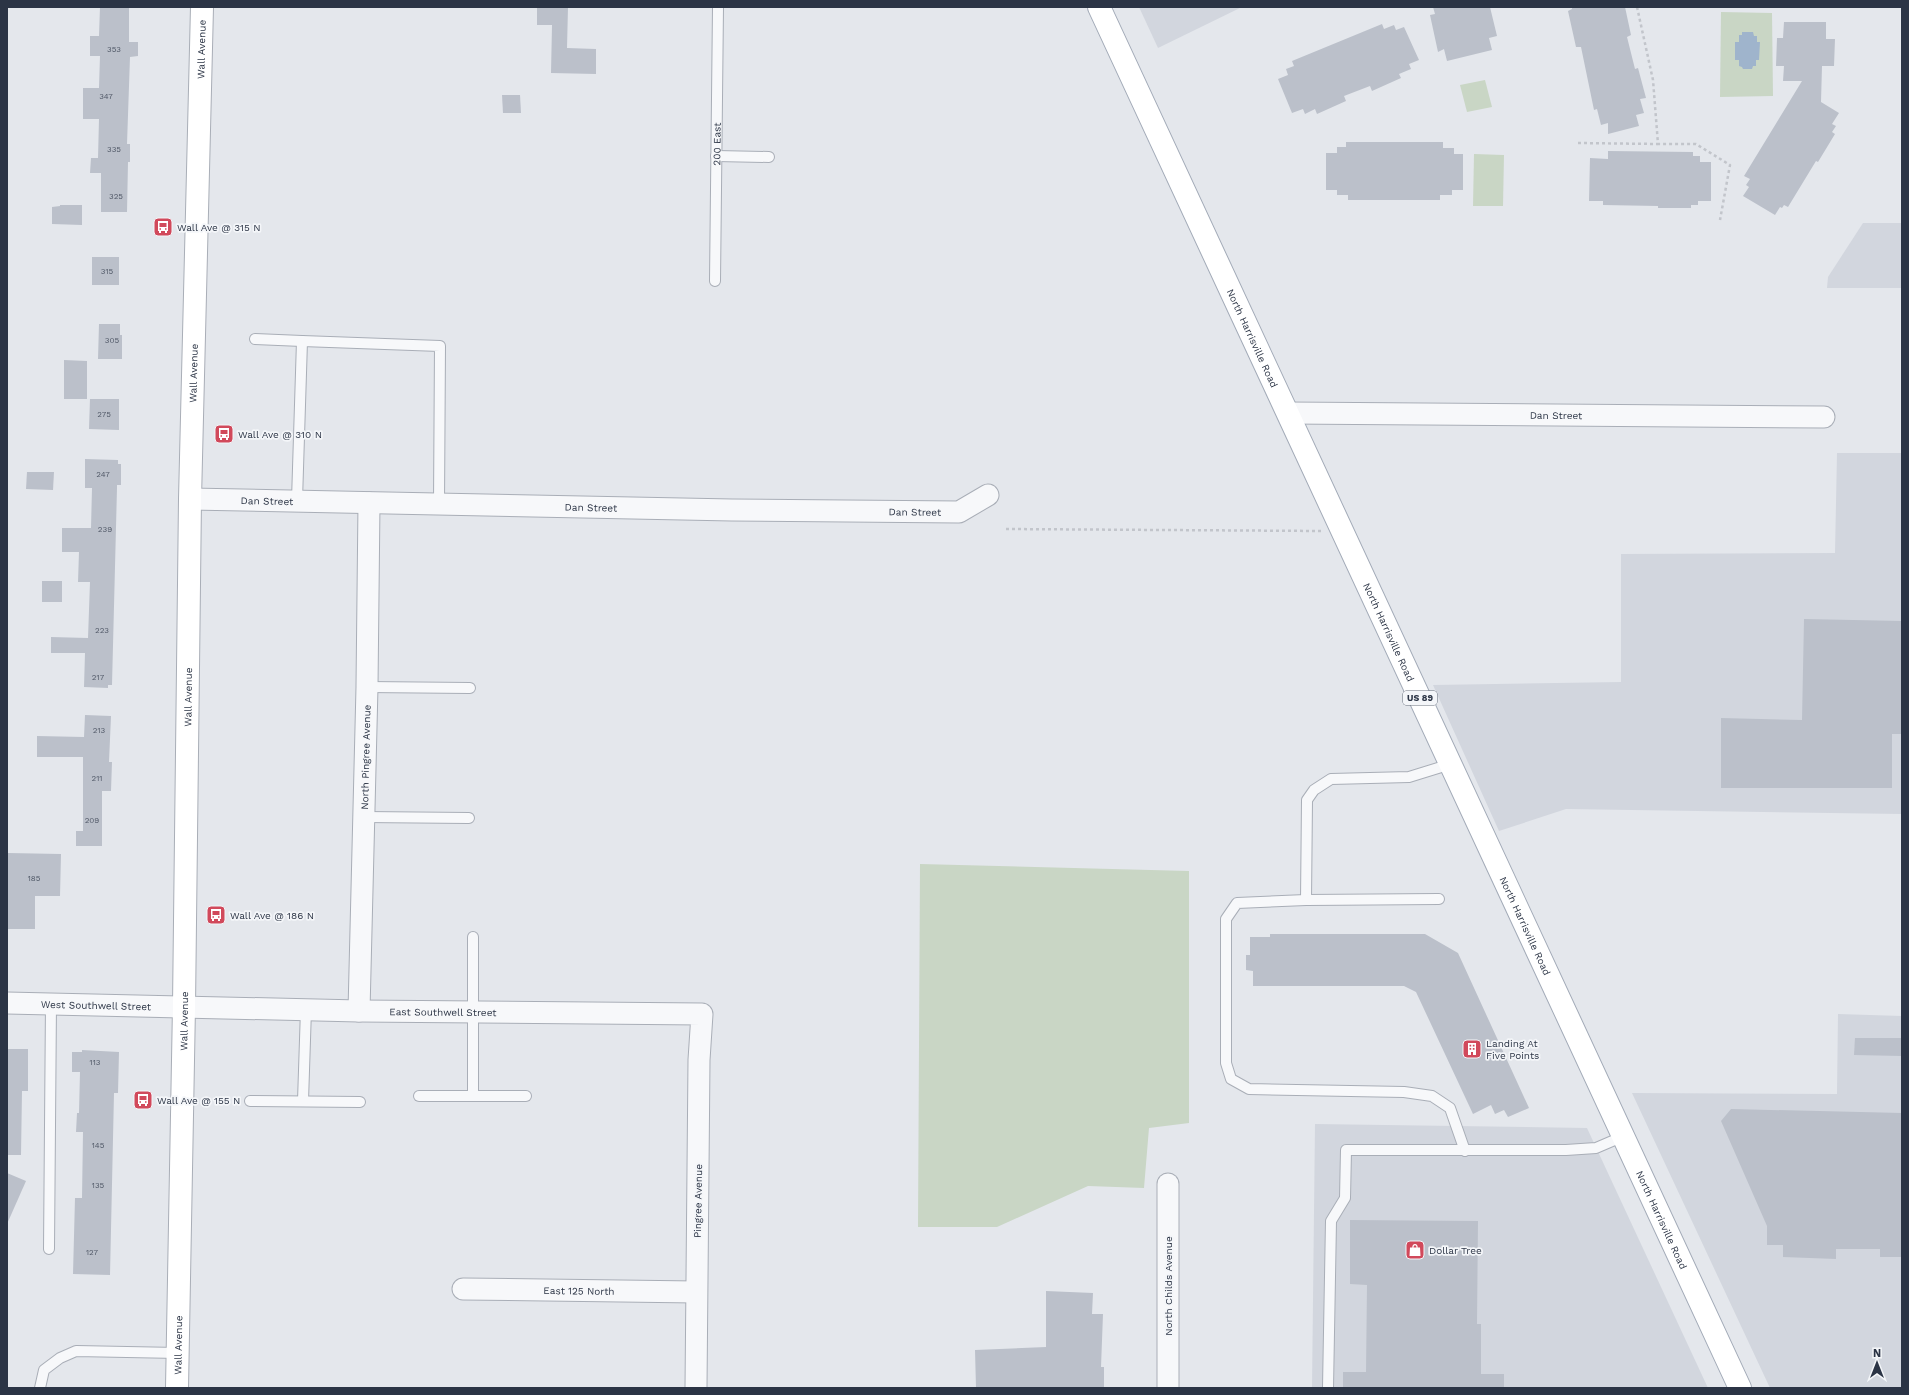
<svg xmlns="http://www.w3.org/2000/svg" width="1909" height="1395" font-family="'Work Sans',sans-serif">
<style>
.built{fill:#d2d6de}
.green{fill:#c9d6c5}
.water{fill:#9fb4cc}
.building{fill:#bbc0ca}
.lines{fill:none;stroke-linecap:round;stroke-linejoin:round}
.lane-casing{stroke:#a9aeb7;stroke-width:12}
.street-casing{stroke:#a9aeb7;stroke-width:23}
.secondary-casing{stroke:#a9aeb7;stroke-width:24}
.primary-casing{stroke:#a3abb8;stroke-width:24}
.path{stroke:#c2c5cb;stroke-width:2.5;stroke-dasharray:3 3;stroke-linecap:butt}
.lane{stroke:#f7f8fa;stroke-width:10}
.street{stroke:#f7f8fa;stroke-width:21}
.secondary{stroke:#fff;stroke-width:22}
.primary{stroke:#fff;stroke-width:22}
.labels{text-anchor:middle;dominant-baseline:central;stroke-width:3.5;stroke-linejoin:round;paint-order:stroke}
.number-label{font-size:8px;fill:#4f5766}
.shield{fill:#f4f6f9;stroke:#676e7b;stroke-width:1}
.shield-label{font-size:9px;font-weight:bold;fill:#2b3445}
.street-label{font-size:10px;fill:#2b3445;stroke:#f4f6f9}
.poi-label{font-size:10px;fill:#2b3445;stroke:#f4f6f9;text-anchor:start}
</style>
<rect width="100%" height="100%" fill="#e4e7ec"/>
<g class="built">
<path d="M1139 7H1242L1158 48Z"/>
<path d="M1863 223H1902V288H1827L1828 277Z"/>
<path d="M1837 453H1902V814L1566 809 1499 831 1433 685 1621 682V554L1835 553Z"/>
<path d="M1838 1014 1902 1016V1388H1770L1632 1093 1837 1094Z"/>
<path d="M1315 1124 1587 1128 1708 1388H1312Z"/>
</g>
<g class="green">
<path d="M1721 12 1772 13 1773 96 1720 97Z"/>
<path d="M1485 80 1492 107 1467 112 1460 85Z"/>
<path d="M1474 154 1504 155 1503 206H1473Z"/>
<path d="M920 864 1189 871V1123L1149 1128 1144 1188 1088 1186 997 1227H918Z"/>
</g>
<path class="water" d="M1742 32H1753L1754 36H1757V42H1760L1759 60H1756V66H1753L1752 69H1743L1742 67 1739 66V60H1735V42H1739V35H1742Z"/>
<g class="building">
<path d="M100 7H129V42H138V56L130 57 127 144H130V162H128L127 212H101V173H90L91 158H98L99 119H83V88H99L100 56H90V36H99Z"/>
<path d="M537 7H568L567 48 596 49V74L551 73 552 25H537Z"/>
<path d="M1433 7H1490L1497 36 1489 38 1492 50 1447 61 1444 49 1438 52 1430 15 1435 14Z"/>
<path d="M1572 7H1625L1631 35 1627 37 1635 69 1638 68 1646 98 1640 99 1644 113 1636 115 1639 126 1608 134V123L1601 125 1597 109 1594 110 1581 47H1576L1568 11 1572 9Z"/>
<path d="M1784 22H1826V39H1835L1834 66H1822L1821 102 1839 113 1832 124 1836 126 1832 132 1835 134 1818 162 1816 161 1788 207 1784 205 1782 208 1780 207 1775 215 1743 196 1749 187 1746 185 1750 179 1744 176 1802 81H1783L1784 66H1776L1777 38H1783Z"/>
<path d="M1382 24 1384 29 1394 25 1396 30 1404 27 1419 60 1409 64 1411 69 1399 74 1401 78 1372 91 1370 86 1344 96 1346 101 1317 114 1315 109 1305 114 1303 109 1292 113 1278 79 1288 75 1286 69 1294 66 1292 61Z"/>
<path d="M502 95H520L521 113H503Z"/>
<path d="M1346 142H1443V148H1454V154H1463V190H1452V195H1440V200H1348V195H1337V190H1326V153H1337V147H1346Z"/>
<path d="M1608 151 1693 152V156H1700V162H1711V201H1698V205H1691V208H1658V206L1603 205V201H1589L1590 158 1608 159Z"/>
<path d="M60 205H82V225L52 224V207L60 206Z"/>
<rect x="92" y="257" width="27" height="28"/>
<path d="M99 324H120V335H122V359H98Z"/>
<path d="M64 360 87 361V399H64Z"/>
<path d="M90 399H119V430L89 429Z"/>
<path d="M85 459 118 460V464H121V485H117V488L112 685H108V688L84 687 85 653H51V637L88 638 90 582H78L79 552H62V528H91L92 488H85Z"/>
<path d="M27 472H54L53 490 26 489Z"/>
<rect x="42" y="581" width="20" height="21"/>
<path d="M1804 619 1902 621V734H1892V788H1721V718L1802 720Z"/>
<path d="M85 715 111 716 109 762H112L111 791H102V846H76V831H83V757H37V736L84 737Z"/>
<path d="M8 853 61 854 60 896H35V929H7Z"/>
<path d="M1270 934H1425L1458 953 1529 1108 1508 1117 1504 1110 1495 1114 1491 1105 1473 1114 1416 992 1404 986H1253V971L1246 970V955H1250V937H1270Z"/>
<path d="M1855 1038H1902V1056L1854 1055Z"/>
<path d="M8 1049H28V1091H22L21 1155H7Z"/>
<path d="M82 1050 119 1052 118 1093H114L110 1275 73 1274 75 1198H82L83 1132H76L77 1113H79L80 1072H72V1052H82Z"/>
<path d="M1731 1109 1902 1113V1257H1880V1249H1836V1259L1783 1257V1245H1767V1226L1721 1121Z"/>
<path d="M7 1173 26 1181 7 1224Z"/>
<path d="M1350 1220 1478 1221 1477 1324H1481V1374H1504V1388H1343V1372H1366L1367 1285 1350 1284Z"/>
<path d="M1046 1291 1093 1293 1092 1314H1103L1101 1367H1104V1388H976L975 1350 1046 1347Z"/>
</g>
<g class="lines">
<g class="lane-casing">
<g id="lane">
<path d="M716 156 769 157"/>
<path id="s1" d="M715 281 718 7"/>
<path d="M255 339 302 341"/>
<path d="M297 500 302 341 440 346 439 503"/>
<path d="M367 687 470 688"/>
<path d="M1451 764 1409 777 1331 779 1314 790 1307 800 1306 900 1237 903 1226 919V1063L1231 1079 1249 1089 1404 1092 1432 1096 1450 1108 1465 1151"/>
<path d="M364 817 469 818"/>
<path d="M1306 900 1439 899"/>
<path d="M473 937V1096"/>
<path d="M419 1096H526"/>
<path d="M250 1101 360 1102"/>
<path d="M303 1101 306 1009"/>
<path d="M49 1249 51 1003"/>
<path d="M40 1388 44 1370 60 1358 76 1351 178 1353"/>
<path d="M1328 1388 1331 1221 1345 1198 1346 1150H1566L1596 1148 1624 1136"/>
</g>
</g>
<g class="street-casing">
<g id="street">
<path id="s2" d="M1288 413 1824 417"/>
<path id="s3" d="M190 499 732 510 959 512 988 495"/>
<path id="s4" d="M7 1003 359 1011 702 1014 699 1060 696 1388"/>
<path id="s5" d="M359 1011 367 687 369 503"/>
<path id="s6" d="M463 1289 696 1292"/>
<path d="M1168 1388V1184"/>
</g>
</g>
<g class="secondary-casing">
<g id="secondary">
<path id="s7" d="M177 1388 184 1006 190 499 202 7"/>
</g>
</g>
<g class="primary-casing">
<g id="primary">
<path id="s8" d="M1099 7 1740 1388"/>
</g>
</g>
<g class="path">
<path d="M1637 7 1653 80 1658 144H1696L1730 165 1720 220"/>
<path d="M1578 143 1658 144"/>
<path d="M1006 529 1321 531"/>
</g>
<use href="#lane" class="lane"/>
<use href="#street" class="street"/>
<use href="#secondary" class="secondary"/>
<use href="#primary" class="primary"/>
</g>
<defs>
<g id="bus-square" transform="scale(1)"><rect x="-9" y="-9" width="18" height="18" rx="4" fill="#d1495b" stroke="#f4f6f9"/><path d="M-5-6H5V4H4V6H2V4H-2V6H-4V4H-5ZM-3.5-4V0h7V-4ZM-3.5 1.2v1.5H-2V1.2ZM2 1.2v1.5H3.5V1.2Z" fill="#fff"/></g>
<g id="building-square" transform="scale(1)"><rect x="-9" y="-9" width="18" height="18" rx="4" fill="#d1495b" stroke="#f4f6f9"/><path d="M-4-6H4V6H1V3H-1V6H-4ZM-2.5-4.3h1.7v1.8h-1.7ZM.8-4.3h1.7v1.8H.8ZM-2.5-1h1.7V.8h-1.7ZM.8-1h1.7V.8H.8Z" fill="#fff"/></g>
<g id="shop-square" transform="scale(1)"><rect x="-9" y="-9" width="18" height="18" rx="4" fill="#d1495b" stroke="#f4f6f9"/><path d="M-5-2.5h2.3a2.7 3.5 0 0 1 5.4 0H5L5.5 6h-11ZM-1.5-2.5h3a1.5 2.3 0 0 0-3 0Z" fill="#fff"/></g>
</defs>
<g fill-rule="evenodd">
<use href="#bus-square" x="163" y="227"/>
<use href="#bus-square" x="224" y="434"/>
<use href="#bus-square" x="216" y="915"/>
<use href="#building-square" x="1472" y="1049"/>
<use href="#bus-square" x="143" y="1100"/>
<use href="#shop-square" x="1415" y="1250"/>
</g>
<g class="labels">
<g class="number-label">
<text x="114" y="49">353</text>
<text x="106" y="96">347</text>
<text x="114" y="149">335</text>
<text x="116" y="196">325</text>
<text x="107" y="271">315</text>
<text x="112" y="340">305</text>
<text x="104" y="414">275</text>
<text x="103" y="474">247</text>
<text x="105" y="529">239</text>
<text x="102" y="630">223</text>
<text x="98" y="677">217</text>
<text x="99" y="730">213</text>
<text x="97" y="778">211</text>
<text x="92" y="820">209</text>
<text x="34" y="878">185</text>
<text x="95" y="1062">113</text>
<text x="98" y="1145">145</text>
<text x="98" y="1185">135</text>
<text x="92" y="1252">127</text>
</g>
<rect class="shield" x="1403" y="691" width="34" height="14" rx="3"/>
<g class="shield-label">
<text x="1420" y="698">US 89</text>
</g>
<g class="street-label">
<text stroke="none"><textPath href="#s7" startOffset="1339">Wall Avenue</textPath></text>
<text stroke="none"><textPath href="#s1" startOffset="137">200 East</textPath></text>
<text stroke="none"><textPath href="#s8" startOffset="365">North Harrisville Road</textPath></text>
<text stroke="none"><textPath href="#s7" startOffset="1015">Wall Avenue</textPath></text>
<text stroke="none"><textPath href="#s2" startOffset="268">Dan Street</textPath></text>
<text stroke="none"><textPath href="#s3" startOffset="77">Dan Street</textPath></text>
<text stroke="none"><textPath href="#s3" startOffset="401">Dan Street</textPath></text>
<text stroke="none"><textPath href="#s3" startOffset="725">Dan Street</textPath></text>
<text stroke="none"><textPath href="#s8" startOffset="689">North Harrisville Road</textPath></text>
<text stroke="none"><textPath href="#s7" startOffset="691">Wall Avenue</textPath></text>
<text stroke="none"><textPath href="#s5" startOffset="254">North Pingree Avenue</textPath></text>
<text stroke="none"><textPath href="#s8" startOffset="1013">North Harrisville Road</textPath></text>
<text stroke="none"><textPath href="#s4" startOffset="89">West Southwell Street</textPath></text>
<text stroke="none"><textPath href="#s4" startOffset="436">East Southwell Street</textPath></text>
<text stroke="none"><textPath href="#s7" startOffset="367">Wall Avenue</textPath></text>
<text transform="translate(698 1201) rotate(-89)">Pingree Avenue</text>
<text stroke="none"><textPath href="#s8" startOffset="1337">North Harrisville Road</textPath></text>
<text transform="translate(1168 1286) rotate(-90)">North Childs Avenue</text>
<text stroke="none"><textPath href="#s6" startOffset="116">East 125 North</textPath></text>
<text stroke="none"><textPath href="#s7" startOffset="43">Wall Avenue</textPath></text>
</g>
<g class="poi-label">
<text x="177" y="227">Wall Ave @ 315 N</text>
<text x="238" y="434">Wall Ave @ 310 N</text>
<text x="230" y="915">Wall Ave @ 186 N</text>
<text x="1486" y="1043">Landing At<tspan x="1486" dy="12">Five Points</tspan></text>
<text x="157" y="1100">Wall Ave @ 155 N</text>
<text x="1429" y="1250">Dollar Tree</text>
</g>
</g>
<rect width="1909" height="1395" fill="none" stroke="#2b3445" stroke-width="16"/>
<g transform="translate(1877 1363)" stroke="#f4f6f9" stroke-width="3" paint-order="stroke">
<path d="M0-3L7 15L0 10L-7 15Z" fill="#2b3445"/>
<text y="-6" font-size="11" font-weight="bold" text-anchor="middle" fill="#2b3445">N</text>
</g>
</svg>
